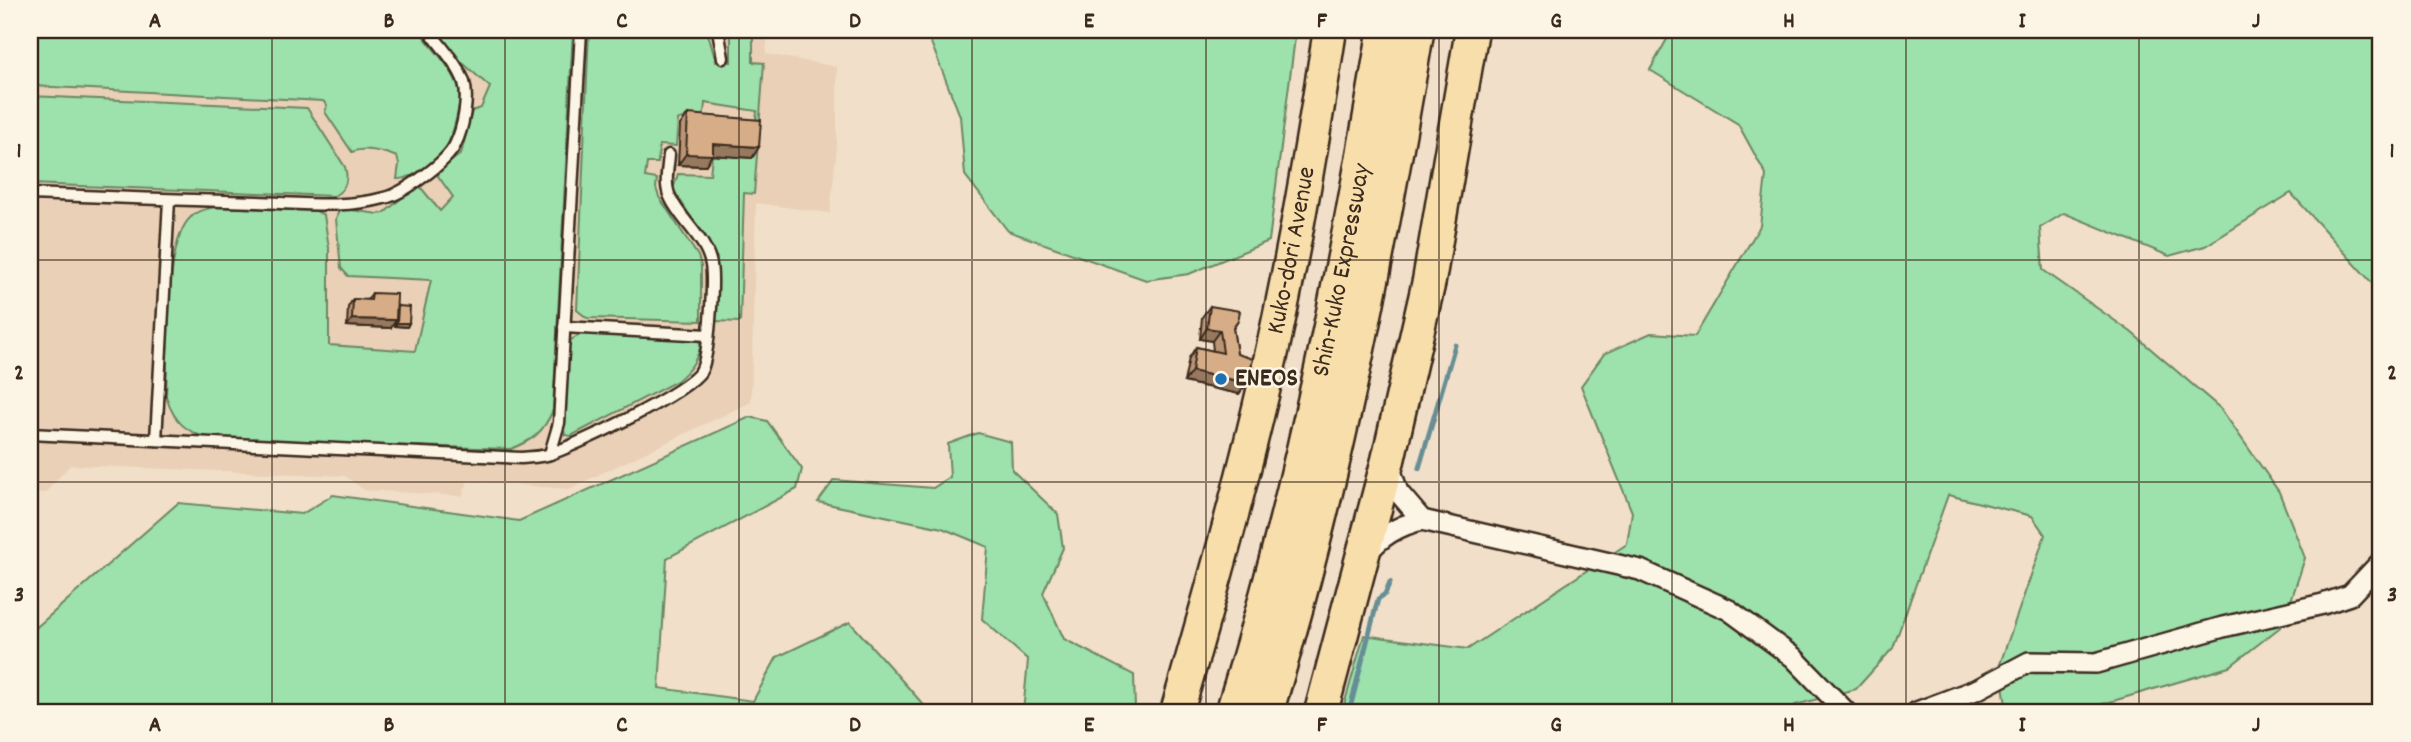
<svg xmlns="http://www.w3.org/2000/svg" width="2411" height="742" font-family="Dekko,sans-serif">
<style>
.built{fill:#e9d0b6}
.green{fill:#9de1ac;stroke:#6c8665;stroke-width:2}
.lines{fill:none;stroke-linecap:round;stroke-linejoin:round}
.stream{stroke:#678e95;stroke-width:5}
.service-casing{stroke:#3b2a1e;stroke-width:15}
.minor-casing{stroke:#3b2a1e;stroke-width:24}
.trunk-casing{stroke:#3b2a1e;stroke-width:37}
.motorway-casing{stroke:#3b2a1e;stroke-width:40}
.service{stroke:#fcf5e5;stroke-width:10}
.minor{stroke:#fcf5e5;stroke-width:19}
.trunk{stroke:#f8deab;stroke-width:32}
.motorway{stroke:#f8deab;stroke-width:35}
.wall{fill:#b99575;stroke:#3b2a1e;stroke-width:2}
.shaded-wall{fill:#96795f;stroke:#3b2a1e;stroke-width:2}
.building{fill:#d7ad88;stroke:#3b2a1e;stroke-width:2}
.grid{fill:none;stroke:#3b2a1e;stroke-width:2;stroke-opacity:0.55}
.poi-dot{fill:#1f6fb2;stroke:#fcf5e5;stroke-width:2.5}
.labels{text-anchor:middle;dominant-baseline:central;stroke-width:5;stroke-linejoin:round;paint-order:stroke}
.street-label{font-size:26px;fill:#3b2a1e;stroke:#fcf5e5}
.poi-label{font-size:26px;font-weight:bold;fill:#3b2a1e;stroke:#fcf5e5;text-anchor:start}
.neatline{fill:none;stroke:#3b2a1e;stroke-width:2.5}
.grid-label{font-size:23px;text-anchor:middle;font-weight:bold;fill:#3b2a1e}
</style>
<rect width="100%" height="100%" fill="#f1dfc9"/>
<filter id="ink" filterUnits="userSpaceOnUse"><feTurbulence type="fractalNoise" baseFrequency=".0143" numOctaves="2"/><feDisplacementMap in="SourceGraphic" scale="14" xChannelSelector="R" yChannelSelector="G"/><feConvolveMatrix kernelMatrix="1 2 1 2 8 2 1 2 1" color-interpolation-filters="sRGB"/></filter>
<g filter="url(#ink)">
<path class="built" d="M30 30H768L766 54 837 67V145L830 213 756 203 751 402 569 489 468 481 462 496 364 490 345 476 70 465 45 493 30 492Z"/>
<g class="green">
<path d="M30 30H419C431 48 453 67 459 89 462 101 453 136 446 147 437 160 413 180 397 179L399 164 397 157C384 152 365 146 352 152L325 112 327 105 323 101 33 86 30 85Z"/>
<path d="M435 30H573L553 410C543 433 533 440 511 449L213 440C186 432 174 423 166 396 168 358 164 242 190 218 196 211 206 209 214 207L316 211 324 215 329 248V345L415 351 431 280 348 276 341 268 336 219 339 210 345 209 378 214 384 213 418 184 440 211 453 197 438 176 439 170 461 154 472 111 481 108 490 87 449 51Z"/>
<path d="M589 30H707L716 62H731V39L728 30H753V62L764 63 754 194 744 193 740 322 714 321 717 258 673 189 678 174 710 175 712 155 752 157 757 111 705 103 703 122 678 119 676 146 659 145 658 163H647L645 177 657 179 656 188 659 197 698 256 701 266V321L587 318 577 310Z"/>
<path d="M926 30H1296L1269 241 1189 274 1146 280 1008 231 965 175 960 116Z"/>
<path d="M1672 30H2381V293L2291 193 2205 246 2169 256 2064 213 2040 228 2043 270 2131 332 2221 409 2279 492 2305 558 2283 625 2229 667 2089 708 2043 712H2007L2000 664 2045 535 2032 516 1948 495 1893 648 1856 689 1795 705 1794 712H1342L1364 635 1468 649 1627 544 1632 512 1581 386 1604 354 1651 333 1695 336 1760 226 1766 175 1738 124 1650 70Z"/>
<path d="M30 96 307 108 345 167C349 180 346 189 334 196L30 184Z"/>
<path d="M583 333 696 337 701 345C696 362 690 370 677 381L571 436 565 435 564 429 569 348 571 340Z"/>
<path d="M750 417 767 421 802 469 797 489 667 558 659 688 753 701 777 657 850 622 929 711 1023 712 1028 660 982 619 988 547 942 528 818 502 834 480 933 488 950 477 948 444 978 433 1011 442 1012 470 1058 514 1063 548 1043 593 1064 639 1134 675 1135 709 1133 712H30V633L178 503 302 514 333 495 519 521Z"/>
</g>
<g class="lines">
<g class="stream">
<path d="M1419 468 1455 345"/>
<path d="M1349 712 1378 599 1385 594 1390 582"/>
</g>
<g class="service-casing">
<g id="service">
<path d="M718 30 723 58"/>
<path d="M30 194C106 197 181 200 257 202 298 203 344 209 384 198 403 194 447 162 455 145 463 129 469 99 464 82 458 64 440 46 429 30"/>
<path d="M564 327 708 335"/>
<path d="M30 434 521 458C530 457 539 457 547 455 576 446 687 393 701 371 709 357 714 282 711 265 707 239 680 220 670 197 664 184 668 168 669 155"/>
<path d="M156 440 169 200"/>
<path d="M550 454 559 423 581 30"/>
</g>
</g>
<g class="minor-casing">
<g id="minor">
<path d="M1389 465 1398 492 1422 520"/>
<path d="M1366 555C1380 536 1400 525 1422 520L1640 570 1729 610 1793 657 1846 712"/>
<path d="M1917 712 1978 689 2029 662 2096 663 2223 627 2323 604 2350 595 2381 562"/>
</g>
</g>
<g class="trunk-casing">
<g id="trunk">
<path id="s1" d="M1177 712C1209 600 1241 488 1267 374 1293 260 1312 145 1330 30"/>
<path d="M1321 712 1388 460 1429 281 1472 30"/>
</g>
</g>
<g class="motorway-casing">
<g id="motorway">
<path id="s2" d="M1234 712C1303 489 1348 260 1386 30"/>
<path d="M1265 712C1333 489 1377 259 1416 30"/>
</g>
</g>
<use href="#service" class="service"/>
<use href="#minor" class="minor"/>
<use href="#trunk" class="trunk"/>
<use href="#motorway" class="motorway"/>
</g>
<g class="wall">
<path d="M688 114 759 147 752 158 712 155 705 166 678 165 680 125Z"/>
<path d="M372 293 397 308 398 306 409 323 407 327 395 326V322L391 328 347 326 348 307 353 299 367 300Z"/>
<path d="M1210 306 1238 321 1233 329 1237 354 1247 383 1239 394 1184 382 1189 358 1196 347 1213 351 1212 341 1200 339 1202 317Z"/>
</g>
<g class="shaded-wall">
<path d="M713 144 759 147 752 158 712 155 705 166 678 165 686 154Z"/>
<path d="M352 319 396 320 391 328 347 326Z"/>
<path d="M397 323H409L407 327 395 326Z"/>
<path d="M1207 328 1220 330 1212 341 1200 339Z"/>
<path d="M1192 371 1247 383 1239 394 1184 382Z"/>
</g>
<g class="building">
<path d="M688 114 761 120 759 147 713 144V155L686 154Z"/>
<path d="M372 293 397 294 396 320 352 319 353 299 371 300Z"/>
<path d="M398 306 410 307 409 323H397Z"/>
<path d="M1210 306 1240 311 1238 321 1233 328 1237 354 1253 359 1247 383 1192 371 1196 347 1223 353 1220 330 1207 328Z"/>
</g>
</g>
<path class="grid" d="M272 30V712M505 30V712M739 30V712M972 30V712M1206 30V712M1439 30V712M1672 30V712M1906 30V712M2139 30V712M30 260H2381M30 482H2381"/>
<circle class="poi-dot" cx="1221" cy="379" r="7"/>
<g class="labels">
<g class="street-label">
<text stroke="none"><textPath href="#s1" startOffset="476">Kuko-dori Avenue</textPath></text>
<text stroke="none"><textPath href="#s2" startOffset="455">Shin-Kuko Expressway</textPath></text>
</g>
<g class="poi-label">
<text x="1235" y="379">ENEOS</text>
</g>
</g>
<rect width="2411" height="742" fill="none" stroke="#fcf5e5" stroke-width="77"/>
<rect x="38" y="38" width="2334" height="666" class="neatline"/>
<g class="grid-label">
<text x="155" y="27">A</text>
<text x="389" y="27">B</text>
<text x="622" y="27">C</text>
<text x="855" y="27">D</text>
<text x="1089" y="27">E</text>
<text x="1322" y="27">F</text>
<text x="1556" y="27">G</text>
<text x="1789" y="27">H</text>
<text x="2022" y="27">I</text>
<text x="2256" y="27">J</text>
<text x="19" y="157">1</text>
<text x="2392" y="157">1</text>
<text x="19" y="379">2</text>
<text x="2392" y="379">2</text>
<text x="19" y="601">3</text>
<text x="2392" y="601">3</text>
<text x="155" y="731">A</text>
<text x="389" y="731">B</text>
<text x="622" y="731">C</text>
<text x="855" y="731">D</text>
<text x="1089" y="731">E</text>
<text x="1322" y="731">F</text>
<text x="1556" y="731">G</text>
<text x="1789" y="731">H</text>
<text x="2022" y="731">I</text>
<text x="2256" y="731">J</text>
</g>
</svg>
